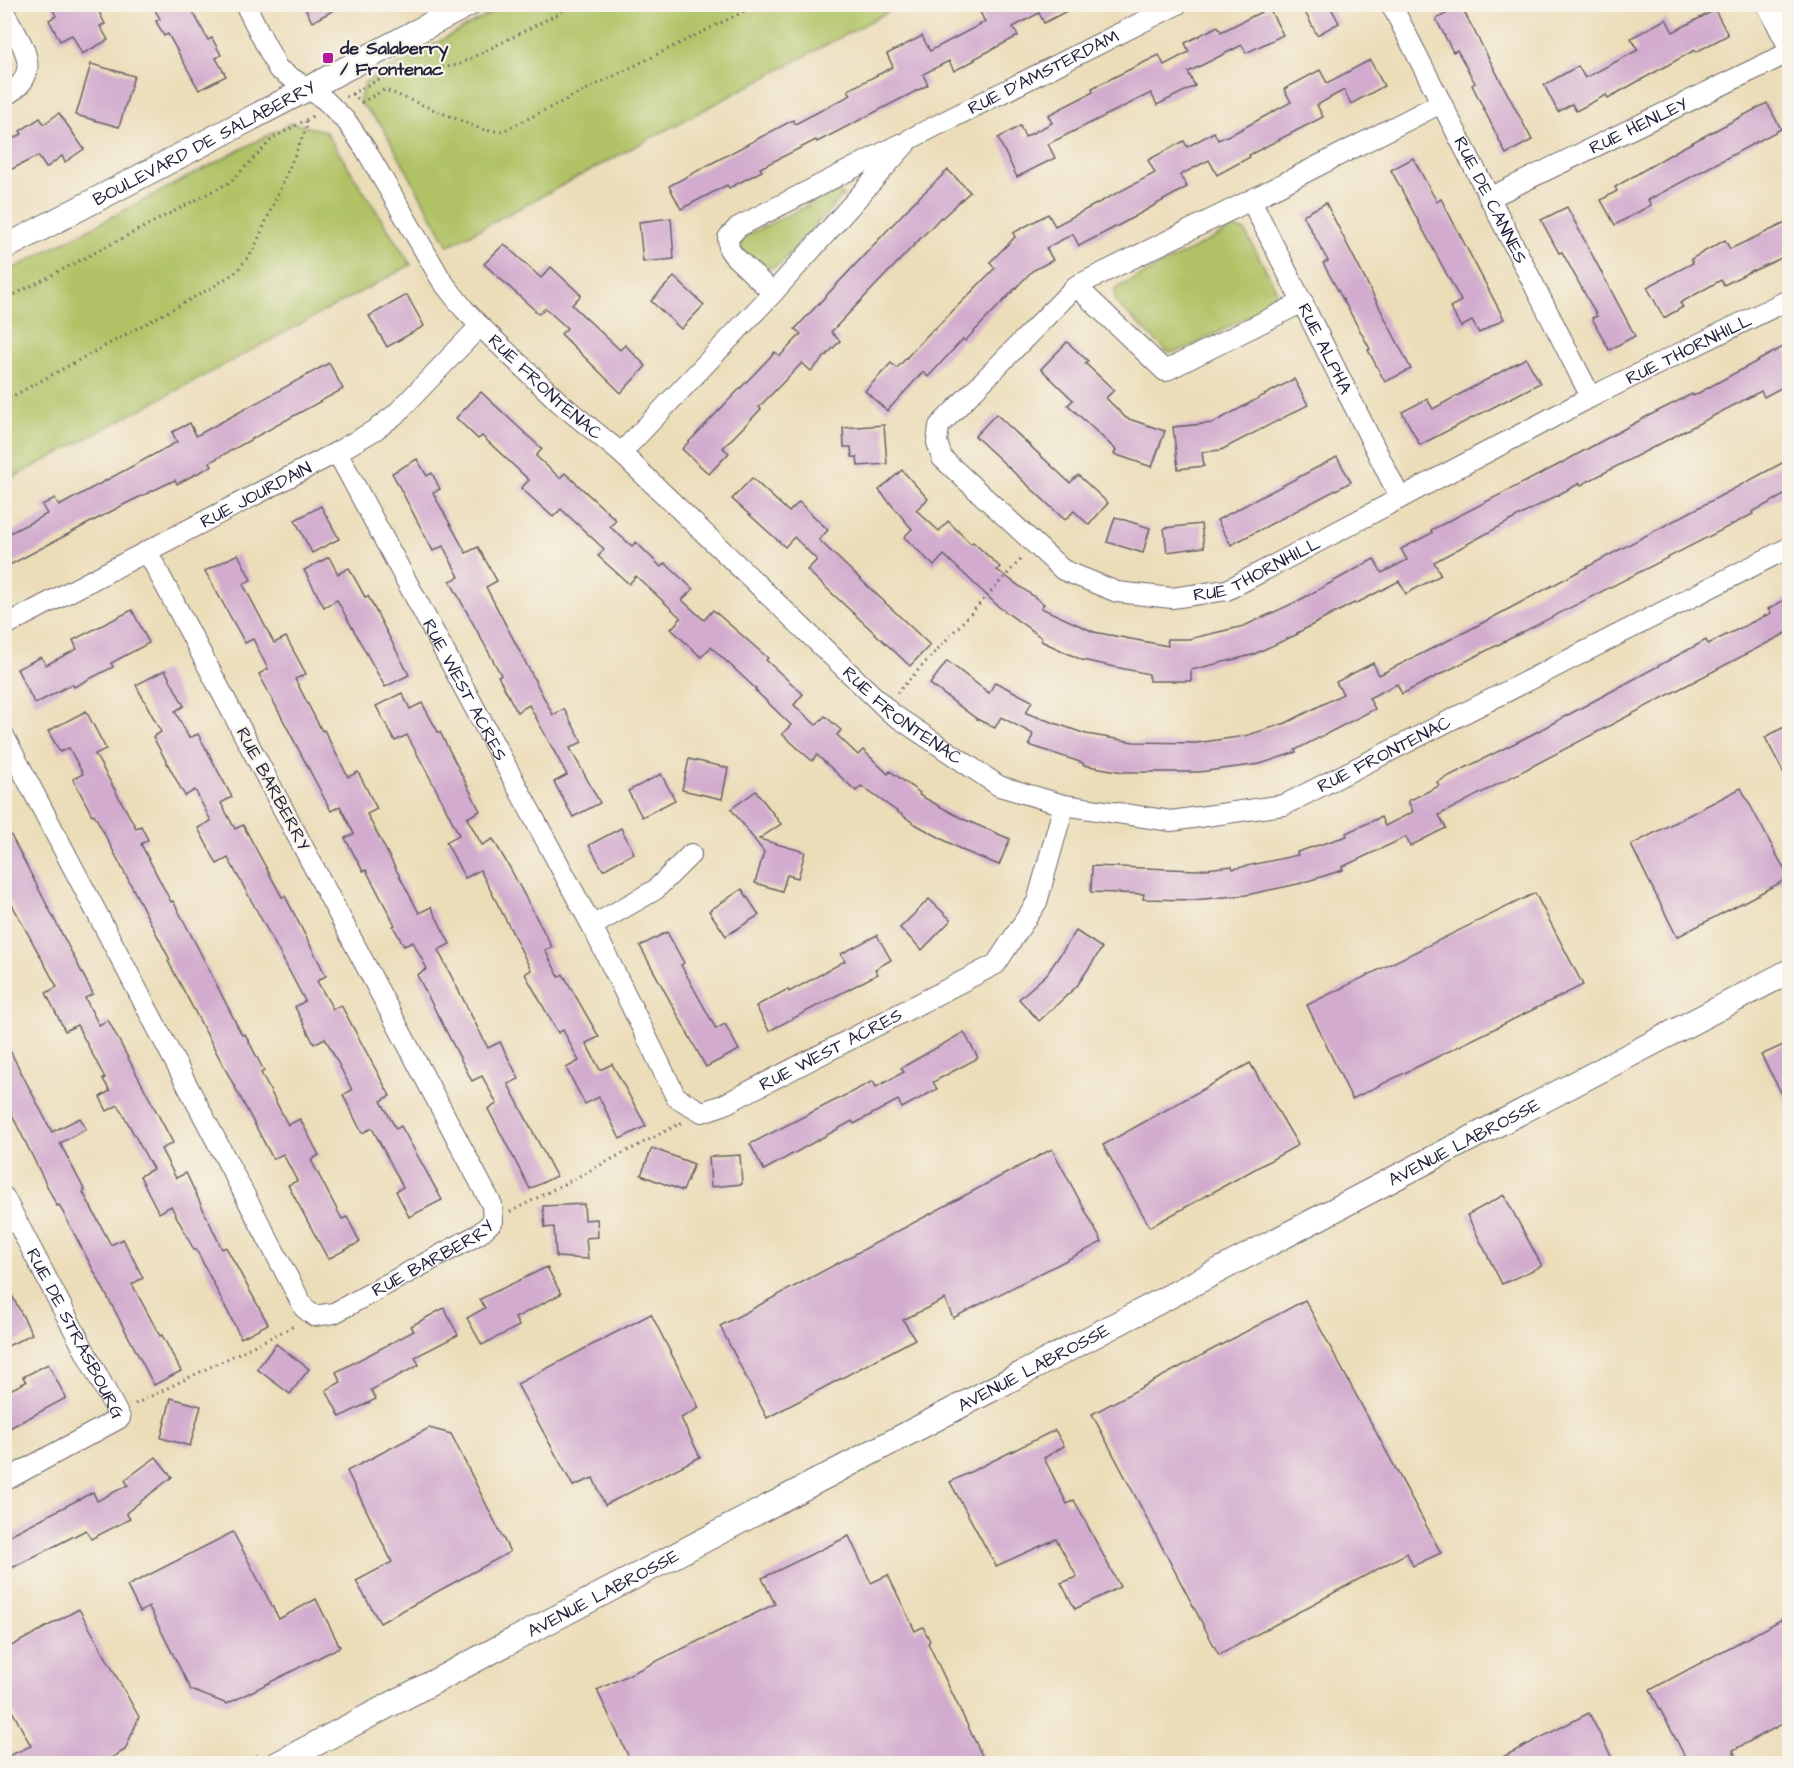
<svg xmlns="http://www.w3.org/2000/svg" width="1794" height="1768" font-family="'Architects Daughter',sans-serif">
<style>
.green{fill:#b0c265;stroke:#697250;stroke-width:1.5}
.building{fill:#d2abce}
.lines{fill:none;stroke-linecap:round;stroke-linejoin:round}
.minor-casing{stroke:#696367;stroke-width:22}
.tertiary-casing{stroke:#696367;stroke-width:26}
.path{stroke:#696367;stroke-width:3;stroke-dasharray:1.5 4.5;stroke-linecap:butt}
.minor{stroke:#fff;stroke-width:20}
.tertiary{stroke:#fff;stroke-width:24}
.poi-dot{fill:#b5179e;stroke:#f7f3e8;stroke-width:2}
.labels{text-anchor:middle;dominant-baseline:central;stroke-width:4.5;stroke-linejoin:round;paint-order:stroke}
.poi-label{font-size:18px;font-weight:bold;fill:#22223b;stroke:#f7f3e8;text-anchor:start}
.street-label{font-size:18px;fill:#22223b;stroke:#f7f3e8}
</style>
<rect width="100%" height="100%" fill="#f7f3e8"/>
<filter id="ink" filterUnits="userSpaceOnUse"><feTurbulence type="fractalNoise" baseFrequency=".0167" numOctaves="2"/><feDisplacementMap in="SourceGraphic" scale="12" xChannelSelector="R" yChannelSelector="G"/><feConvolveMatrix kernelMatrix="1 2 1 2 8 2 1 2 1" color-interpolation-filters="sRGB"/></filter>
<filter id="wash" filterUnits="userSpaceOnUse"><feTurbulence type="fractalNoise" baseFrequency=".008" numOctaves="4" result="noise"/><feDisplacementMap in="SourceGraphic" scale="24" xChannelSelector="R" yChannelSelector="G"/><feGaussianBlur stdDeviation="1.35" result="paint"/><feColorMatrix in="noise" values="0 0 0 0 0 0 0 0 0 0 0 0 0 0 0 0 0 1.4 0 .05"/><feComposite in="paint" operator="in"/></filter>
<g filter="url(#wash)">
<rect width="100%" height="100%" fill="#ecddb9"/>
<g class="green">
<path d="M506 5V4L901 5 448 246 382 126 359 102 365 82Z"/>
<path d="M291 123 325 131 411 265 5 482V273Z"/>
<path d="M838 191 843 195 780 264C760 274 755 262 741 249L742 240 749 234Z"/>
<path d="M1233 228 1245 231 1276 289 1275 303 1186 349 1169 353 1115 302V289Z"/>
</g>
<g id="blocks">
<g class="building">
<path d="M50 4H95L105 24 100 26 108 40 82 54 72 35 60 41 49 20 56 16Z"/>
<path d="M164 4H189L208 40 212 38 221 55 216 58 226 76 199 90 168 34 164 36 156 21 160 19 155 10Z"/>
<path d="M303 4H345L312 22Z"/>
<path d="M976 4H1080L1044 23 1039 13 1013 27 1018 36 974 59 975 60 954 71 949 61 923 74 928 85 817 142 816 140 760 168 762 171 729 188 727 185 681 209 669 186 793 120 795 124 851 95 848 90 893 67 887 54 922 36 930 51 985 22Z"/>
<path d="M1315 4H1329L1339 23 1317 35 1304 10Z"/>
<path d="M1461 6 1532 140 1506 154 1472 85 1475 83 1457 50 1453 52 1436 19Z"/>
<path d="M1269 8 1283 35 1246 53 1242 45 1188 72 1195 86 1157 105 1151 93 1048 144 1055 158 1017 177 998 138 1020 126 1025 137 1052 123 1048 115 1093 92 1092 88 1159 55 1164 65 1189 52 1185 43 1218 26 1221 32Z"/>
<path d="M1715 10 1728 35 1696 52 1695 50 1608 98 1606 95 1576 111 1572 104 1558 112 1544 85 1578 66 1585 78 1638 50 1631 38 1666 19 1673 32Z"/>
<path d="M1370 60 1384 86 1351 104 1344 90 1317 105 1323 117 1249 155 1250 157 1217 175 1209 160 1180 175 1187 187 1125 222 1079 246 1073 234 1046 248 1053 260 1032 271 965 341 963 339 928 377 923 372 887 411 865 391 891 363 897 368 933 329 934 330 995 268 990 262 1015 237 1013 233 1048 214 1055 226 1155 173 1148 160 1184 141 1187 147 1214 132 1218 140 1236 132 1291 102 1284 89 1320 70 1327 83Z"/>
<path d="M91 64 134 76 119 127 76 115Z"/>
<path d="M1767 103 1781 129 1648 200 1651 205 1615 225 1601 200 1617 191 1615 187 1678 150Z"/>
<path d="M59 113 84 149 65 162 62 156 46 168 38 156 4 173V143L22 134 20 131 40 118 44 124Z"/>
<path d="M1413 158 1437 202 1441 199 1504 319 1479 333 1472 321 1461 327 1450 307 1461 301 1391 170Z"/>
<path d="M948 170 970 192 942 218 941 217 831 332 840 341 811 371 802 363 759 407 761 409 723 448 729 453 709 474 682 449 775 352 780 356 801 334 795 329 912 204Z"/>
<path d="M1326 203 1411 369 1385 382 1368 350 1370 349 1323 263 1328 261 1303 215Z"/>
<path d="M1567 207 1635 336 1609 350 1592 318 1597 316 1562 252 1559 253 1541 220Z"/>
<path d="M671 218 674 259 643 262 639 222Z"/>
<path d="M1790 221V254L1753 271V270L1724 285 1721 280 1680 303 1683 307 1664 318 1647 287 1693 263 1691 259 1725 240 1730 249Z"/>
<path d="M504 244 541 278 551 267 581 295 572 305 620 350 625 345 646 366 621 393 561 334 567 328 545 308 539 314 484 264Z"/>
<path d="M674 277 704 305 681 329 651 301Z"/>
<path d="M407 295 424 326 387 347 369 316Z"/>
<path d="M1067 342 1088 361 1085 363 1114 390 1106 398 1126 418 1165 431 1152 467 1114 454 1116 450 1068 405 1073 400 1041 369Z"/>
<path d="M1783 347 1790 358V383L1764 397 1761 391 1581 485 1580 483 1434 562 1441 575 1406 594 1399 581 1355 604 1354 603 1297 633 1298 634 1252 655 1191 670V681H1149V674L1082 660 1041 641 1042 638 999 607 944 555 934 566 904 537 912 529 879 490 902 470 928 499 916 510 939 531 948 521 971 544 973 542 1000 567 997 570 1044 604 1041 608 1094 632 1168 646 1167 639H1189L1244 626 1298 601 1374 559 1382 573 1407 560 1401 549 1432 533 1431 530 1556 466 1646 417 1692 394 1693 396Z"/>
<path d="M1526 358 1540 383 1420 445 1402 412 1427 399 1433 409Z"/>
<path d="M329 363 343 389 210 462 212 466 194 475 177 484 175 480 127 503 4 568V536L47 514 42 505 55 498 59 506 177 442 172 432 190 423 196 436Z"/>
<path d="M1294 379 1308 405 1221 450 1202 452 1204 466 1178 469 1173 427 1213 423Z"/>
<path d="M481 392 542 449 536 456 560 478 565 473 616 520 610 527 632 546 636 542 661 567 665 563 693 589 682 600 704 620 713 610 768 658 766 660 803 694 794 705 816 725 825 716 841 730 837 735 858 755 863 750 888 774 890 771 920 793 919 795 963 819 1010 839 999 865 964 851 915 824 861 786 856 791 817 755 812 761 782 734 791 725 755 690 756 689 711 647 701 657 671 629 681 618 636 576 629 584 598 556 604 549 561 509 553 517 521 488 529 480 482 436 478 439 456 418Z"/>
<path d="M996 414 1070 483 1078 475 1108 503 1089 525 1074 511 1065 520 975 436Z"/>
<path d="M884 425 887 464 858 466 857 457H852L851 447H844L843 428Z"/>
<path d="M1337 457 1351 482 1231 545 1217 520Z"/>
<path d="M417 459 427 476 432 473 440 489 433 493 466 553 478 547 497 581 486 587 553 715 564 709 582 742 570 748 600 803 573 817 554 782 567 775 529 705 517 712 498 676 501 675 450 581 459 577 443 546 433 551 392 473Z"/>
<path d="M1784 462 1790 472V492L1752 512 1753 514 1402 694 1397 684 1369 698 1375 709 1295 750 1296 752 1260 764 1199 772H1123L1083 765V763L1029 745 1033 734 1001 717 995 728 977 719 930 684 947 661 989 693 995 682 1032 701 1026 713 1086 734 1134 742 1196 743 1245 736 1286 723 1343 694 1336 682 1373 663 1379 675 1469 630Z"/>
<path d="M752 478 789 512 799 502 828 530 819 540 930 645 910 666 807 570 817 560 794 537 785 547 732 499Z"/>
<path d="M321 506 339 539 312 553 295 520Z"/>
<path d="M1115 517 1150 528 1143 553 1107 542Z"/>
<path d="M1201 524 1204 547 1167 552 1164 528Z"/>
<path d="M238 554 251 580 243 584 274 643 286 637 306 674 295 679 322 731 324 730 348 777 358 772 377 809 367 814 419 913 431 907 450 944 438 950 488 1048 500 1042 519 1079 508 1084 556 1176 530 1189 488 1109 497 1104 482 1076 472 1081 417 975 427 969 413 942 404 946 393 926 395 925 366 870 363 871 345 838 354 834 340 806 331 811 259 674 268 669 253 639 245 643 205 571Z"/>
<path d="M329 557 338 574 349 568 365 597 368 596 409 675 385 687 337 600 324 607 304 570Z"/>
<path d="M1790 597V631L1439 815 1446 828 1410 846 1406 837 1342 867 1343 870 1298 884 1246 895 1193 900 1143 899 1144 894 1091 892 1092 866 1196 870 1232 866 1233 869 1298 855 1297 852 1347 836 1346 833 1381 817 1385 826 1413 812 1408 801 1439 786 1437 782 1531 735 1706 640 1708 644 1771 613 1768 609Z"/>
<path d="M132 610 149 643 111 663 113 667 74 687 72 684 35 704 17 669 41 657 46 665 77 649 73 640Z"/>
<path d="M165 670 184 706 175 711 189 738 198 734 232 797 221 803 235 829 243 825 282 897 285 896 326 976 317 981 333 1009 341 1005 390 1096 381 1101 396 1129 401 1126 442 1200 409 1217 396 1191 403 1187 372 1128 362 1133 343 1095 352 1090 325 1038 314 1044 295 1007 305 1001 275 944 228 858 217 864 198 828 211 821 195 790 185 796 153 737 161 732 136 685Z"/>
<path d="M402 693 410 709 422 703 438 732H440L480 811 467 818 482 845 493 839 510 868 552 947 545 950 559 977 563 974 599 1037 586 1043 600 1070 612 1064 646 1126 620 1139 599 1097 585 1104 566 1068 579 1061 563 1030 558 1033 525 974 531 970 509 926 480 870 465 878 446 842 459 835 437 791 407 735 395 741 376 706Z"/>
<path d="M86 711 106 749 95 754 136 828 141 826 148 840 141 844 171 902 173 901 197 946 242 1035 245 1034 264 1071 261 1073 288 1125 300 1119 319 1155 311 1160 342 1219 347 1217 360 1242 328 1259 288 1185 297 1181 283 1154 273 1159 168 961 170 960 94 814 92 815 73 779 83 774 69 748 60 752 48 731Z"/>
<path d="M1790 724V785L1765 737Z"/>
<path d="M689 759 728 768 722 799 682 790Z"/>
<path d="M661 774 675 800 642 817 628 791Z"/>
<path d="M1741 788 1789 878 1677 937 1631 845Z"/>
<path d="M756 791 781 824 759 839 805 852 798 878 787 875 782 891 755 883 764 852 731 809Z"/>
<path d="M4 822 93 994 85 998 99 1025 108 1020 173 1143 161 1149 176 1178 186 1173 222 1249 226 1247 268 1324 241 1338 196 1249 194 1250 171 1206 159 1213 148 1192 140 1176 153 1169 118 1105 107 1111 100 1097 110 1091 103 1079 105 1078 77 1025 65 1031 46 993 57 987 4 890Z"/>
<path d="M621 828 634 853 603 870 589 845Z"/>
<path d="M742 889 759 915 726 936 709 911Z"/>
<path d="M1535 893 1583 985 1352 1099 1307 1005Z"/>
<path d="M929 899 951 920 922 950 900 928Z"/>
<path d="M1076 931 1102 948 1077 986 1039 1021 1019 999 1047 974Z"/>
<path d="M667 932 684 963 681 965 716 1029 725 1024 739 1050 706 1067 640 946Z"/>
<path d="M877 935 891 960 875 969 878 974 769 1031 756 1006 788 989 789 992 845 961 841 954Z"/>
<path d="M964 1032 978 1058 933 1082 937 1089 902 1108 898 1100 854 1124 852 1121 764 1170 750 1144 873 1081 876 1087 904 1072 901 1068Z"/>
<path d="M4 1039 52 1132 80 1118 86 1129 60 1143 85 1191 83 1192 111 1245 123 1239 143 1278 132 1284 160 1336 162 1335 181 1371 154 1385 59 1205 57 1206 10 1111 4 1114Z"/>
<path d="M1790 1042V1109L1761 1055Z"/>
<path d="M1250 1063 1298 1145 1150 1227 1103 1145Z"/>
<path d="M652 1148 694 1164 683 1191 641 1175Z"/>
<path d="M1052 1149 1102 1242 953 1318 945 1299 903 1320 915 1339 767 1418 720 1326Z"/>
<path d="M740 1155 742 1184 711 1187 709 1157Z"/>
<path d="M1504 1195 1542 1266 1502 1284 1467 1215Z"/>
<path d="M584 1204 585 1220 597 1219 598 1237 586 1238 588 1259 556 1257 554 1227 545 1228 543 1206Z"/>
<path d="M547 1267 561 1294 515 1318 519 1326 482 1345 467 1318 485 1308 480 1299Z"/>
<path d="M4 1280 32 1334 4 1348Z"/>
<path d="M1305 1300 1441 1553 1413 1566 1407 1553 1219 1655 1092 1414Z"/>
<path d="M444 1308 458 1335 415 1357 419 1365 371 1390 376 1399 340 1417 326 1390 341 1382 336 1372 414 1331 411 1326Z"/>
<path d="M651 1314 699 1408 681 1418 700 1457 605 1505 593 1478 573 1486 517 1384Z"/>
<path d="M276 1344 309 1369 290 1394 257 1369Z"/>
<path d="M48 1364 66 1398 4 1431V1393L26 1382 23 1377Z"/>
<path d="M171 1398 201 1406 190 1446 161 1438Z"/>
<path d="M429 1428 451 1434 510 1552 380 1623 356 1581 392 1562 347 1471Z"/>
<path d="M1055 1430 1064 1446 1044 1458 1067 1504 1074 1500 1120 1587 1075 1609 1061 1583 1077 1577 1056 1539 996 1566 950 1482Z"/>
<path d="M156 1457 172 1477 126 1513 130 1519 91 1539 86 1530 4 1572V1538L93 1492 97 1501 128 1485 125 1480Z"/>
<path d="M233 1532 279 1619 316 1599 340 1647 227 1704 191 1690 149 1607 140 1612 127 1586Z"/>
<path d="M849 1536 871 1583 888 1575 915 1631 923 1627 930 1641 928 1643 986 1764H632L597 1690 775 1604 762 1578Z"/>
<path d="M79 1609 139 1717 125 1750 101 1764H4V1758L31 1746 4 1696V1650Z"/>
<path d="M1790 1615V1720L1733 1750 1740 1764H1689L1650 1690Z"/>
<path d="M1589 1713 1615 1764H1489Z"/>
</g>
</g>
</g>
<g filter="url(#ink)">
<use href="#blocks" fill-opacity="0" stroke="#696367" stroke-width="1.5"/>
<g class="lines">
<g class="minor-casing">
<g id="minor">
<path id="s1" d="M245 4 278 69 325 100 347 122 366 150 442 281 464 309 480 326 560 403 621 453 891 713 999 786 1064 805 1171 821 1284 805 1790 547"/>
<path id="s2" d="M1391 4 1591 397"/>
<path d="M4 12C21 43 47 74 4 96"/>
<path id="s3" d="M1441 103 1251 200 1076 286 939 426 937 442 942 458 1063 570 1117 592 1172 598 1227 590 1591 397 1790 299"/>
<path id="s4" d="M1489 198 1790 52"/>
<path id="s5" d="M1251 200 1400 498"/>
<path d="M1076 286 1165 371 1303 302"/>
<path d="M773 293 734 256 729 249 728 238 738 227 900 144"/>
<path id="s6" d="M337 452 592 926 676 1097 702 1112 723 1105 996 964 1037 902 1064 805"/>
<path id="s7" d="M621 453 773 293 910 139 1178 4"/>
<path id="s8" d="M4 626 337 452 375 430 396 414 480 326"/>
<path id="s9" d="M4 736 304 1308 314 1316 334 1313 479 1234 493 1221 492 1205 147 551"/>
<path d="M592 926 655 890 691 854"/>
<path id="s10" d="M4 1197 120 1418 4 1481"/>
</g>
</g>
<g class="tertiary-casing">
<g id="tertiary">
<path d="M1769 4 1790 46"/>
<path id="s11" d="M4 248 469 4"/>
<path id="s12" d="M277 1764 1790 971"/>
</g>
</g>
<g class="path">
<path d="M352 94 362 102 384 90 388 91 481 129 490 131H503L759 4"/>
<path d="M346 97C364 87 383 76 403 71 422 66 441 70 460 64L577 4"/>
<path d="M4 300 232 181 273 138 315 115"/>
<path d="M4 401 211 288 236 272 253 251 306 129V119"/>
<path d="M897 693 1023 557"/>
<path d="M510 1212 683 1122"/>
<path d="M135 1404 296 1325"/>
<path d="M240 1764 257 1755"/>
</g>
<use href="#minor" class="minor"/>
<use href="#tertiary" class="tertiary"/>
</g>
</g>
<rect class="poi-dot" x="322" y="52" width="12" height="12" rx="3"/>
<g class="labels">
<g class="poi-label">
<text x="340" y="48">de Salaberry<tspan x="340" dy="21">/ Frontenac</tspan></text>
</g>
<g class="street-label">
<text stroke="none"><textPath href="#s7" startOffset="576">RUE D'AMSTERDAM</textPath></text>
<text stroke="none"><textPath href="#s4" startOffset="166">RUE HENLEY</textPath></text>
<text stroke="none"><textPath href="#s11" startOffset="226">BOULEVARD DE SALABERRY</textPath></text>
<text stroke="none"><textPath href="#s2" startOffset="220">RUE DE CANNES</textPath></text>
<text stroke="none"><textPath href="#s5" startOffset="166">RUE ALPHA</textPath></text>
<text stroke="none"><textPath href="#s3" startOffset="1492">RUE THORNHILL</textPath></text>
<text stroke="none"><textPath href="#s1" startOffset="494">RUE FRONTENAC</textPath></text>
<text stroke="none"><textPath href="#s8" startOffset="284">RUE JOURDAIN</textPath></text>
<text stroke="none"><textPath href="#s3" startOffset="1006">RUE THORNHILL</textPath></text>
<text stroke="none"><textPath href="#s6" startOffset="270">RUE WEST ACRES</textPath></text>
<text stroke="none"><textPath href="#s1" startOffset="980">RUE FRONTENAC</textPath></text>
<text stroke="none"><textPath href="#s1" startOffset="1502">RUE FRONTENAC</textPath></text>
<text transform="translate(273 789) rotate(62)">RUE BARBERRY</text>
<text stroke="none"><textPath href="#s6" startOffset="902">RUE WEST ACRES</textPath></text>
<text stroke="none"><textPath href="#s12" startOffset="1340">AVENUE LABROSSE</textPath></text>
<text stroke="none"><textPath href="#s9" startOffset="792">RUE BARBERRY</textPath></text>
<text stroke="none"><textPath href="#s10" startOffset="154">RUE DE STRASBOURG</textPath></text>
<text stroke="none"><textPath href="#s12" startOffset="854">AVENUE LABROSSE</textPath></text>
<text stroke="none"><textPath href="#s12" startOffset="368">AVENUE LABROSSE</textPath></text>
</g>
</g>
<rect width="1794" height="1768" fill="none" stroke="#f7f3e8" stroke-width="24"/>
</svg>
